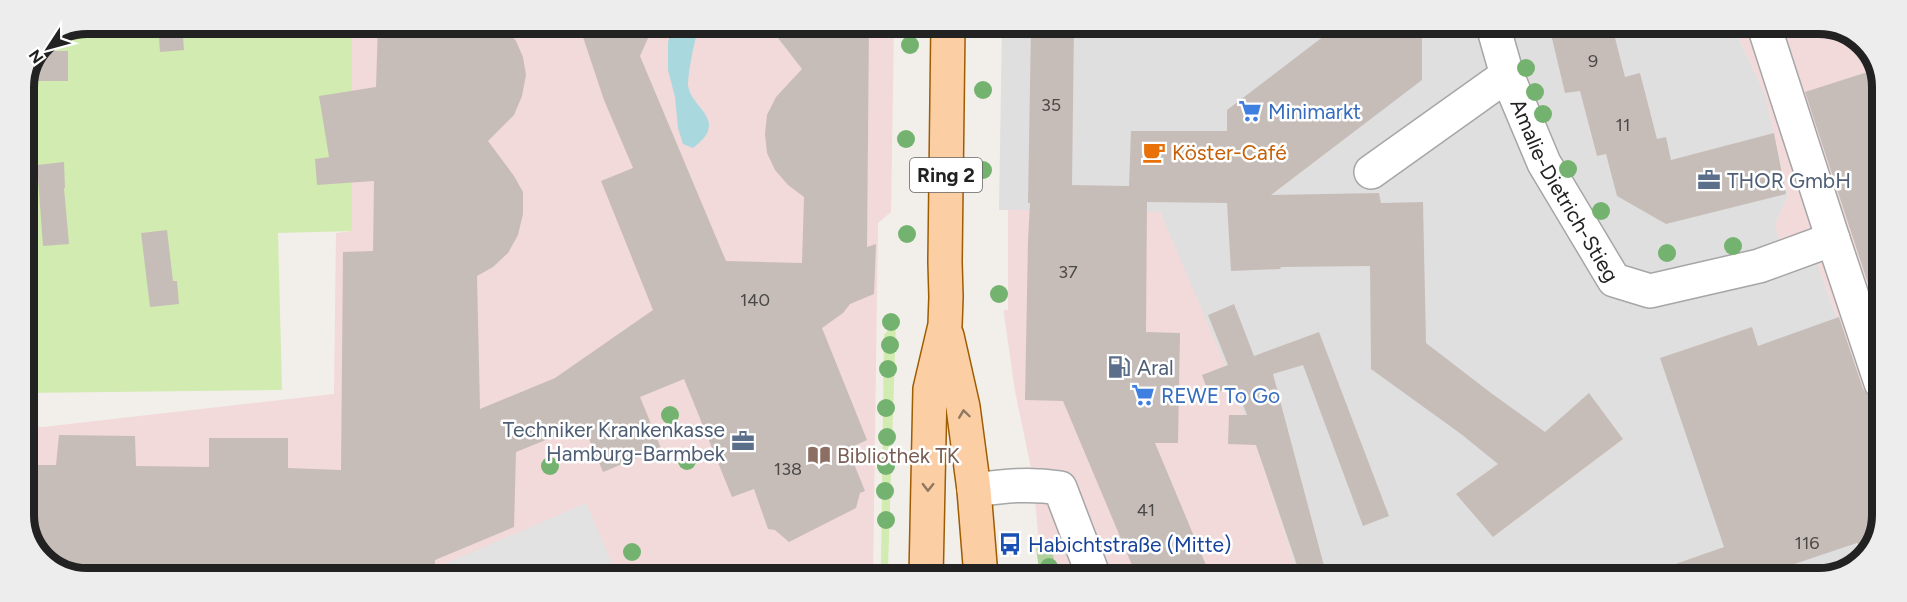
<svg xmlns="http://www.w3.org/2000/svg" width="1907" height="602" font-family="Figtree,sans-serif">
<style>
.residential{fill:#e0dfdf}
.commercial{fill:#f2d9da}
.grass{fill:#d2ebb0}
.forest{fill:#b1d19e}
.parking{fill:#e2e2e2}
.water{fill:#aad8df}
.building{fill:#c7bdb8}
.lines{fill:none;stroke-linecap:round;stroke-linejoin:round}
.minor-casing{stroke:#a6a6a6;stroke-width:36}
.major-casing{stroke:#9f5c00;stroke-width:36}
.minor{stroke:#fff;stroke-width:33}
.major{stroke:#fccea4;stroke-width:33}
.tree{fill:#74b36f}
.oneway{stroke:#8f7863}
.labels{text-anchor:middle;dominant-baseline:central;stroke-width:5;stroke-linejoin:round;paint-order:stroke}
.number-label{font-size:18px;fill:#4b4948}
.shield{fill:#fff;stroke:#646464;stroke-width:1.5}
.shield-label{font-size:20px;font-weight:bold;fill:#222}
.shop-label{font-size:21px;fill:#366cbe;stroke:#fff;text-anchor:start}
.food-label{font-size:21px;fill:#c56008;stroke:#fff;text-anchor:start}
.service-label{font-size:21px;fill:#4e5e75;stroke:#fff;text-anchor:start}
.street-label{font-size:21px;fill:#222;stroke:#fff}
.education-label{font-size:21px;fill:#785e54;stroke:#fff;text-anchor:start}
.transit-label{font-size:21px;fill:#164399;stroke:#fff;text-anchor:start}
.rim{fill:none;stroke:#222;stroke-width:8}
</style>
<rect width="100%" height="100%" fill="#f2eee9"/>
<path class="residential" d="M1002 25 1733 26 1765 94 1788 196 1775 225 1814 254 1881 440V483L1837 493 1862 560 1858 565 1820 578 1299 577 1262 464 1160 212 999 210Z"/>
<g class="commercial">
<path d="M352 24 894 25 891 212 878 223 873 577 71 576 40 556 24 519V426L43 427 334 394 336 233 352 231Z"/>
<path d="M1733 26H1836L1867 46 1883 83 1881 440 1814 254 1784 256 1775 225 1788 196 1765 94Z"/>
<path d="M1008 210 1160 212 1228 371 1262 464 1299 577H1042L1033 478 1015 391 1004 314V310H1008Z"/>
</g>
<g class="grass">
<path d="M88 24H352V231L278 233 282 390 24 393V87L43 42Z"/>
<path d="M896 321 888 567H881L884 335Z"/>
</g>
<path class="forest" d="M1048 538 1059 577H1040L1036 547Z"/>
<path class="parking" d="M586 503 617 575 614 576H453L447 563Z"/>
<path class="water" d="M673 25H700C695 36 688 72 688 85 690 108 731 120 693 148L683 144 678 128 675 97 668 70V42Z"/>
<g class="building">
<path d="M158 24H182L184 50 160 52Z"/>
<path d="M378 24 502 25 516 41 523 57 526 75 522 96 514 115 488 141 514 176 523 192V214L518 235 508 253 493 267 477 276 480 409 555 378 653 310 601 181 633 168 604 100 579 25H654L640 56 726 261 802 263 804 197 788 185 775 170 767 153 765 134 767 115 776 97 802 69 768 25H869L867 247 876 244 874 294 850 304 843 313 822 328 867 440 848 449 865 491 860 493 856 508 789 542 775 530 768 529 754 489 732 497 684 379 640 397 661 448 603 472 583 425 516 452 514 527 435 560V565L410 576H71L40 556 24 519V465H56L59 435 135 436 136 466 209 467V438H288V468L341 470 343 252 373 251 374 181 317 185 315 159 329 157 319 96 376 87Z"/>
<path d="M1031 25H1074L1072 185 1129 186 1131 131H1227V110L1337 26H1422V80L1271 195 1379 193 1381 203 1423 202 1426 343 1491 393 1545 432 1589 393 1623 439 1493 537 1456 494 1498 464 1461 434 1371 369 1370 266 1281 267 1280 269 1231 271 1227 203 1147 202 1146 332 1180 333 1178 443H1155L1211 577H1137L1063 401 1025 400 1028 241 1030 203H1028Z"/>
<path d="M1549 26H1612L1625 77 1640 73 1657 139 1666 137 1671 160 1774 133 1786 194 1666 224 1617 196 1606 154 1597 156 1580 91 1565 93Z"/>
<path d="M39 51H68V81H35V60Z"/>
<path d="M1877 69 1883 83 1882 326 1805 92Z"/>
<path d="M64 162 65 188H64L69 244 43 246 37 165Z"/>
<path d="M167 230 173 281H177L179 304 150 307 141 233Z"/>
<path d="M1234 304 1254 356 1319 332 1389 516 1363 526 1303 365 1273 374 1327 577H1301L1256 445 1228 444 1229 415H1247L1236 386 1209 395 1202 375 1228 365 1208 315Z"/>
<path d="M1839 317 1863 389 1869 397 1877 401H1881V531L1863 558 1857 543 1753 578H1648L1647 574 1724 547 1660 358 1752 327 1758 346Z"/>
</g>
<g class="lines">
<g class="minor-casing">
<g id="minor">
<path id="s1" d="M1493 26 1507 75 1544 163 1614 280 1650 291 1759 266 1833 239"/>
<path d="M1764 26 1833 239 1881 383"/>
<path d="M1371 172 1507 75"/>
<path d="M974 490C1004 486 1030 483 1060 488L1094 577"/>
</g>
</g>
<g class="major-casing">
<g id="major">
<path d="M947 336 963 407 974 490 981 577"/>
<path d="M926 577 930 389 945 325 946 297 945 262 948 25"/>
</g>
</g>
<use href="#minor" class="minor"/>
<use href="#major" class="major"/>
</g>
<g class="tree">
<circle cx="910" cy="45" r="9"/>
<circle cx="1526" cy="68" r="9"/>
<circle cx="983" cy="90" r="9"/>
<circle cx="1535" cy="92" r="9"/>
<circle cx="1543" cy="114" r="9"/>
<circle cx="906" cy="139" r="9"/>
<circle cx="1568" cy="169" r="9"/>
<circle cx="983" cy="170" r="9"/>
<circle cx="1601" cy="211" r="9"/>
<circle cx="907" cy="234" r="9"/>
<circle cx="1733" cy="246" r="9"/>
<circle cx="1667" cy="253" r="9"/>
<circle cx="999" cy="294" r="9"/>
<circle cx="891" cy="322" r="9"/>
<circle cx="890" cy="345" r="9"/>
<circle cx="888" cy="369" r="9"/>
<circle cx="886" cy="408" r="9"/>
<circle cx="670" cy="415" r="9"/>
<circle cx="887" cy="437" r="9"/>
<circle cx="687" cy="461" r="9"/>
<circle cx="550" cy="466" r="9"/>
<circle cx="886" cy="466" r="9"/>
<circle cx="885" cy="491" r="9"/>
<circle cx="886" cy="520" r="9"/>
<circle cx="632" cy="552" r="9"/>
<circle cx="1049" cy="567" r="9"/>
</g>
<defs><path id="oneway-chevron" d="M-2-3.5L2.5 0L-2 3.5" fill="none" stroke-width="1.6" stroke-linecap="round" stroke-linejoin="round" transform="scale(1.5)"/></defs>
<g class="oneway">
<use href="#oneway-chevron" transform="translate(964 414) rotate(-98)"/>
<use href="#oneway-chevron" transform="translate(928 487) rotate(91)"/>
</g>
<defs>
<g id="supermarket-bare" transform="scale(1.8)"><path d="M-6-5.5h2.5l.6 2H6L4.5 2H-2.5L-4.4-4H-6ZM-1.5 3.2a1.3 1.3 0 1 0 .1 0ZM3 3.2a1.3 1.3 0 1 0 .1 0Z" fill="#3f7fe0" stroke="#fff" stroke-width="2.5" paint-order="stroke"/></g>
<g id="cafe-bare" transform="scale(1.8)"><path d="M-5.5-4.5H6V0H3Q3 3.5 0 3.5H-2.5Q-5.5 3.5-5.5 0ZM3-3.2v2h1.7v-2ZM-6 4.5H4V6H-6Z" fill="#e8710a" stroke="#fff" stroke-width="2.5" paint-order="stroke"/></g>
<g id="office-bare" transform="scale(1.8)"><path d="M-6-3h4V-5.5h4V-3h4V5H-6ZM-1-4.5V-3h2v-1.5ZM-6 0V1H6V0Z" fill="#5c6f8a" stroke="#fff" stroke-width="2.5" paint-order="stroke"/></g>
<g id="fuel-bare" transform="scale(1.8)"><path d="M-5.5-6h7V0h2V4h1.3V-2.5L3-4.5l.8-.8L6-3V5H2.5V1h-1V6h-7ZM-4.2-4.7v3.2H.2V-4.7Z" fill="#5c6f8a" stroke="#fff" stroke-width="2.5" paint-order="stroke"/></g>
<g id="library-bare" transform="scale(1.8)"><path d="M-6-4Q-3-5.5-.7-3.5V5Q-3 3-6 4ZM6-4Q3-5.5 .7-3.5V5Q3 3 6 4Z" fill="#8d6e63" stroke="#fff" stroke-width="2.5" paint-order="stroke"/></g>
<g id="bus-bare" transform="scale(1.8)"><path d="M-5-6H5V4H4V6H2V4H-2V6H-4V4H-5ZM-3.5-4V0h7V-4ZM-3.5 1.2v1.5H-2V1.2ZM2 1.2v1.5H3.5V1.2Z" fill="#1a4fb4" stroke="#fff" stroke-width="2.5" paint-order="stroke"/></g>
</defs>
<g fill-rule="evenodd">
<use href="#supermarket-bare" x="1250" y="111"/>
<use href="#cafe-bare" x="1154" y="152"/>
<use href="#office-bare" x="1709" y="180"/>
<use href="#fuel-bare" x="1119" y="367"/>
<use href="#supermarket-bare" x="1143" y="395"/>
<use href="#office-bare" x="743" y="441"/>
<use href="#library-bare" x="819" y="455"/>
<use href="#bus-bare" x="1010" y="544"/>
</g>
<g class="labels">
<g class="number-label">
<text x="1593" y="61">9</text>
<text x="1051" y="105">35</text>
<text x="1623" y="125">11</text>
<text x="1068" y="272">37</text>
<text x="755" y="300">140</text>
<text x="788" y="469">138</text>
<text x="1146" y="510">41</text>
<text x="1807" y="543">116</text>
</g>
<rect class="shield" x="910" y="158" width="72" height="34" rx="4.5"/>
<g class="shield-label">
<text x="946" y="175">Ring 2</text>
</g>
<g class="shop-label">
<text x="1268" y="111">Minimarkt</text>
<text x="1161" y="395">REWE To Go</text>
</g>
<g class="food-label">
<text x="1172" y="152">Köster-Café</text>
</g>
<g class="service-label">
<text x="1727" y="180">THOR GmbH</text>
<text x="1137" y="367">Aral</text>
<text x="725" y="429" text-anchor="end">Techniker Krankenkasse<tspan x="725" dy="24">Hamburg-Barmbek</tspan></text>
</g>
<g class="street-label">
<text stroke="none"><textPath href="#s1" startOffset="180">Amalie-Dietrich-Stieg</textPath></text>
</g>
<g class="education-label">
<text x="837" y="455">Bibliothek TK</text>
</g>
<g class="transit-label">
<text x="1028" y="544">Habichtstraße (Mitte)</text>
</g>
</g>
<path d="M0 0H1907V602H0ZM87 34H1819A53 53 0 0 1 1872 87V515A53 53 0 0 1 1819 568H87A53 53 0 0 1 34 515V87A53 53 0 0 1 87 34Z" fill="#ededed" fill-rule="evenodd"/>
<path class="rim" d="M87 34H1819A53 53 0 0 1 1872 87V515A53 53 0 0 1 1819 568H87A53 53 0 0 1 34 515V87A53 53 0 0 1 87 34Z"/>
<g transform="translate(48 48) rotate(234)" stroke="#ffffff" stroke-width="4.5" paint-order="stroke">
<path d="M0-4.5L10 22L0 15L-10 22Z" fill="#222222"/>
<text y="-9" font-size="16" font-weight="bold" text-anchor="middle" fill="#222222">N</text>
</g>
</svg>
